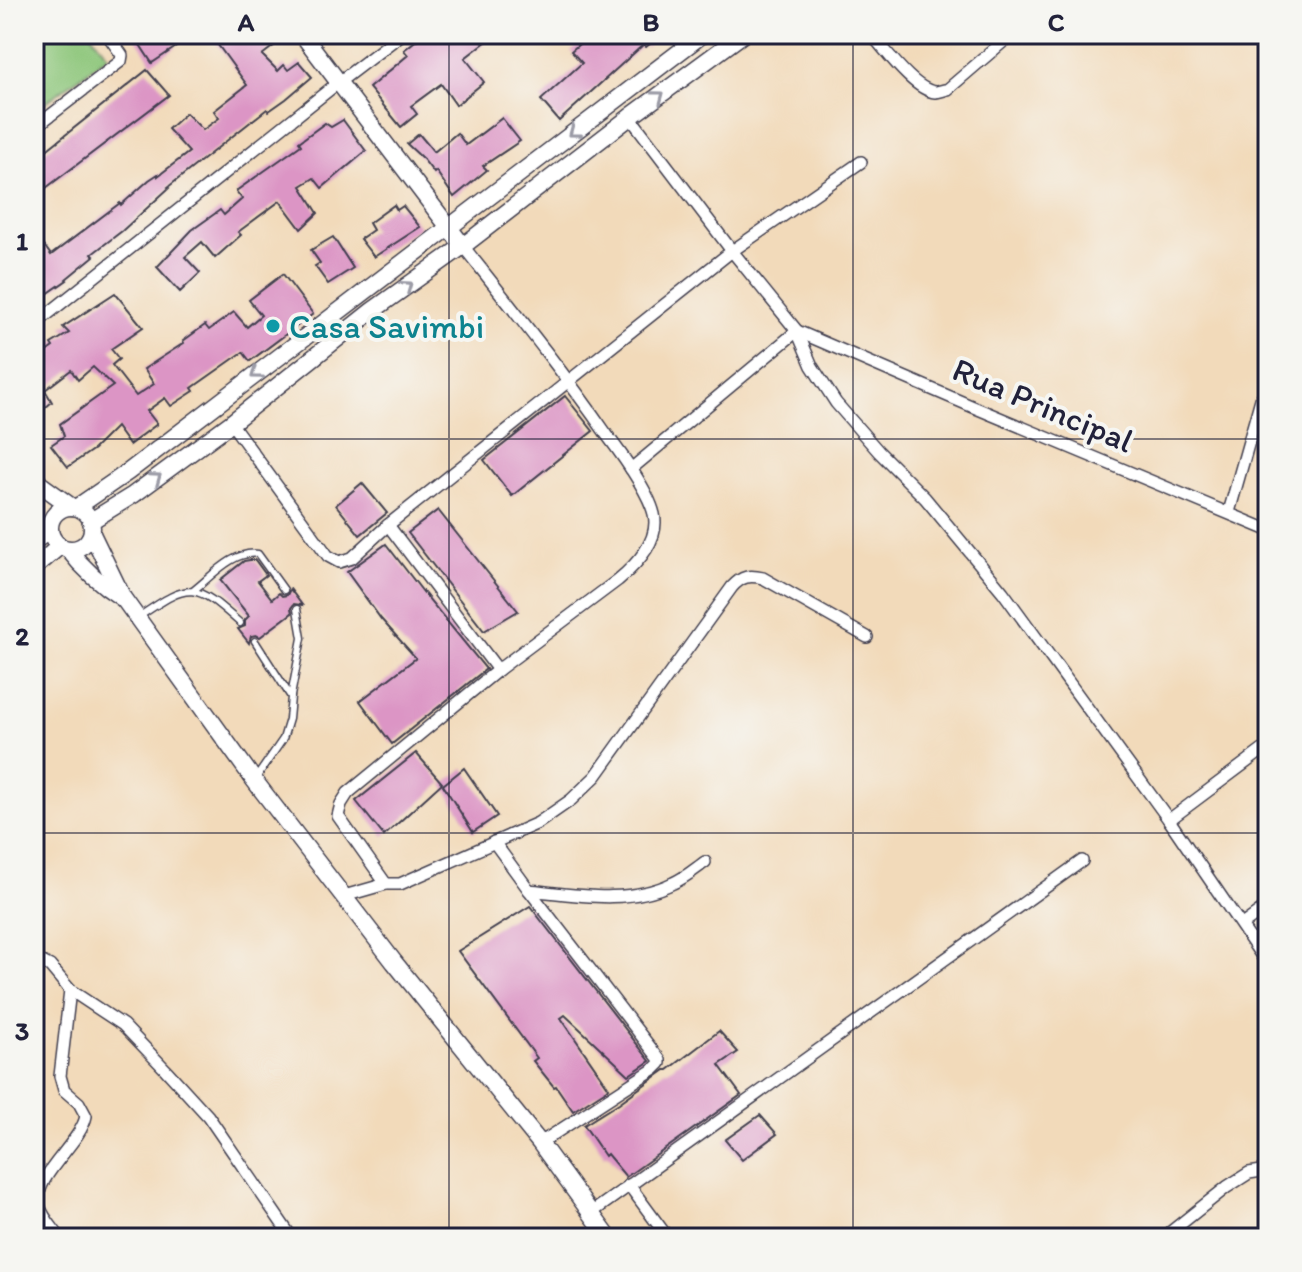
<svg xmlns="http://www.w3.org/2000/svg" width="1302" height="1272" font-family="Itim,sans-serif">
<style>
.green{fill:#8dc67a;stroke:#58745a;stroke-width:2}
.building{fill:#dc95c5}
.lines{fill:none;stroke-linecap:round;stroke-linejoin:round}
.lane-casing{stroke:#413e4e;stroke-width:9}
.street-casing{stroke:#413e4e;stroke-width:14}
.secondary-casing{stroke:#413e4e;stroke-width:19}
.lane{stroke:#fff;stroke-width:6}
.street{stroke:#fff;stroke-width:11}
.secondary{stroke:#fff;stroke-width:16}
.oneway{stroke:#9c9ca7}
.grid{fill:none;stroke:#22223b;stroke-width:2;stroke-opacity:0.55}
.culture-dot{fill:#0f9aa8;stroke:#f6f6f2;stroke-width:3}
.labels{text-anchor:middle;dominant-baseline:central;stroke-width:8;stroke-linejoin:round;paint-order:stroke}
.culture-label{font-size:34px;fill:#0d838f;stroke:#f6f6f2;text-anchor:start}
.street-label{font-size:34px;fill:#22223b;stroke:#f6f6f2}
.neatline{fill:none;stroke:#22223b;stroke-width:3}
.grid-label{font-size:26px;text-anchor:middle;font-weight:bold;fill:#22223b}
</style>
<rect width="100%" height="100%" fill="#f6f6f2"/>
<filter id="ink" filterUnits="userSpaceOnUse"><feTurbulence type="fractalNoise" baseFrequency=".0125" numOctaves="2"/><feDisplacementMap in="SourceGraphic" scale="16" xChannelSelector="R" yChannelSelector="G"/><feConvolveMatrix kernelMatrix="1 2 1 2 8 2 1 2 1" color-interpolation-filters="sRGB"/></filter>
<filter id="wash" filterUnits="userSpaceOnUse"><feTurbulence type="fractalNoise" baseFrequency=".006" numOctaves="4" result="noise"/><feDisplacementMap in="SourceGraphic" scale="32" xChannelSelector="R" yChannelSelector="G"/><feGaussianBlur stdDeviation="1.8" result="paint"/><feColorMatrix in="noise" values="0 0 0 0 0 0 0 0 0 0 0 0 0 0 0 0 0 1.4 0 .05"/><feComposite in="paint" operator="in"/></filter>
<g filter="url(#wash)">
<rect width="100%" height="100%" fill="#f2daba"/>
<path class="green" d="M34 34H91L108 56 34 111Z"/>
<g id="blocks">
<g class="building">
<path d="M133 34H168L176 47 152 63Z"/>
<path d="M210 34H274L280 41 262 55 278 71 284 65 288 70 299 62 312 77 286 99 269 111 267 109 168 187 169 188 122 231 92 254 94 256 66 279 67 280 34 303V232L51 255 120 203 121 205 149 180 158 174V176L189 152 168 129 186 113 203 130 219 118 214 111 247 85Z"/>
<path d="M424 34H446L450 40 457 34H496L465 58 484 82 456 105 441 84 411 106 417 114 401 127 369 88 408 55 404 50Z"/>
<path d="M582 34H662L646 47 644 44 559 121 541 100 582 63 571 51 579 44 576 40Z"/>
<path d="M147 70 169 95 34 197V160Z"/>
<path d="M502 118 520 141 483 166 487 170 454 197 436 171 434 173 423 159 407 144 419 134 434 152 457 133 466 145Z"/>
<path d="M343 120 366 151 322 188 314 178 301 186 318 213 301 229 280 201 238 232 241 235 215 258 202 242 185 257 200 273 180 292 157 267 192 230 220 210 224 215 242 199 236 191 301 145 299 142 325 123 331 127Z"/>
<path d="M394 205 397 210 403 206 420 227 374 257 360 239 373 230 369 223Z"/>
<path d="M333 237 353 268 328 284 315 266 320 263 311 250Z"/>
<path d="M283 274 313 314 250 361 243 352 192 388 194 391 171 406 165 398 147 411 157 424 129 445 116 427 94 449 68 467 51 445 64 436 60 424 113 386 93 367 78 380 71 370 45 390 52 402 34 417V361L53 347 51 344 69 333 63 327 115 293 143 327 111 349 119 359 112 365 136 396 154 384 144 369 184 343 183 341 205 325 209 330 234 312 247 327 261 315 249 300Z"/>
<path d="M565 396 593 431 512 496 484 460Z"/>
<path d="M362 483 387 513 360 535 336 505Z"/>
<path d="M438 510 518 611 484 631 408 533Z"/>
<path d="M386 544 423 592 486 669 392 744 360 701 416 658 381 619 347 572Z"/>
<path d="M250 560H255L266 575 258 581 272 599 279 593 282 596 287 595 290 589 302 605 294 604 291 608 292 613 260 637 256 635 251 636 249 643 238 629 245 626V620L249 616 220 580 244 561Z"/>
<path d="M416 753 442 783 384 836 356 801Z"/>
<path d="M464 768 497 816 473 832 443 785Z"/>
<path d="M530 906 650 1061 629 1075 565 1015 561 1018 609 1088 573 1111 556 1086 554 1087 533 1061 537 1058 458 951Z"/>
<path d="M719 1031 738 1052 719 1065 741 1095 626 1177 607 1154 605 1156 584 1125 619 1103 665 1070H668Z"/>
<path d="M760 1115 777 1134 742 1160 725 1140Z"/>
</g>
</g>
</g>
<g filter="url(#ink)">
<use href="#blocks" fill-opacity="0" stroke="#413e4e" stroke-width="2"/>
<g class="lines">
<g class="lane-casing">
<g id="lane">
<path d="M194 590C212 576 234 550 258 554L284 590"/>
<path d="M140 616C191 581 195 583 240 623"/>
<path d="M255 641 291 697 289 719 283 739 256 778"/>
<path d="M291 696 302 638 297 609"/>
</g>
</g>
<g class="street-casing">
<g id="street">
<path d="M871 34C885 49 914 90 935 92 938 92 944 90 948 89L1012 34"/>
<path d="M630 117 732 251 797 331 812 366 836 403 879 452 925 498 1003 592 1169 820 1268 965"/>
<path d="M34 128 121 61 122 55 107 34"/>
<path d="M34 325 339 82 402 34"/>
<path d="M231 423 328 556 339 562 352 558 388 525 732 251 861 162"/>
<path d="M631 469 797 331 971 406 1268 530"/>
<path d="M1229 512 1261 399 1265 391 1268 389"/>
<path d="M388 525 498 670"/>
<path d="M1169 820 1268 746"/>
<path d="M494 842 529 890 660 1060V1063L654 1069 540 1143"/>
<path d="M386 884H400L538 823 571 800 596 776 732 587C742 576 749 575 763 578L867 637"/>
<path d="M529 890C577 895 628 905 673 883 685 878 695 869 705 862"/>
<path d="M344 896 386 884 338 816 341 804 348 793 498 670 618 580C636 565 660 540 654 514 648 490 622 455 607 435 562 370 512 308 463 246"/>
<path d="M1242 925 1268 906"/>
<path d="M34 958 50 966 70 990 123 1025 166 1070 208 1116 292 1238"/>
<path d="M629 1185 668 1238"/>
<path d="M591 1213 1082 861"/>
<path d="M60 1238C53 1228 42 1217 39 1205 32 1177 81 1143 86 1116L79 1103 64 1090 60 1076 70 990"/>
<path d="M1163 1238 1227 1187 1249 1173 1268 1170"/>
</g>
</g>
<g class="secondary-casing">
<g id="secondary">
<path d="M302 34 463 246"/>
<path d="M34 476 40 484 72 507"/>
<circle cx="71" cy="528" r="21"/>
<path d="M77 507 128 472 703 34"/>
<path d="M91 521 133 495 231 423 372 311 463 246 630 117 743 34"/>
<path d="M92 534 123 598 254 780 394 962 540 1143 609 1238"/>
<path d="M34 541 50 531"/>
<path d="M68 549C84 570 100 584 122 598"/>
<path d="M34 568 60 546"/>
</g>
</g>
<use href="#lane" class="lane"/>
<use href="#street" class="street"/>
<use href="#secondary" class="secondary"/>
</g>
<defs><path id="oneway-chevron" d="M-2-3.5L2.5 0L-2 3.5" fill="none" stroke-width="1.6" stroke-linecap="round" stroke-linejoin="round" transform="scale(2)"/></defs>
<g class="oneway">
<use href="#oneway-chevron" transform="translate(659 96) rotate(-37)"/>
<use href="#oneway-chevron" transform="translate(574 132) rotate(143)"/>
<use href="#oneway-chevron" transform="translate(407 286) rotate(-36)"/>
<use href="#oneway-chevron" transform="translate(256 374) rotate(143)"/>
<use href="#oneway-chevron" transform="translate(156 478) rotate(-36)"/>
</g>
</g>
<path class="grid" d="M449 34V1238M853 34V1238M34 439H1268M34 833H1268"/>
<circle class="culture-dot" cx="273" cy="326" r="8"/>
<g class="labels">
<g class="culture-label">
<text x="289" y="326">Casa Savimbi</text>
</g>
<g class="street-label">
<text transform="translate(1043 405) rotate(23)">Rua Principal</text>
</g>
</g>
<rect width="1302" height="1272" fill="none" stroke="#f6f6f2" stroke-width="88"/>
<rect x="44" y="44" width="1214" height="1184" class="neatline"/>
<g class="grid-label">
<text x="246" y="31">A</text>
<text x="651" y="31">B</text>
<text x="1056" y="31">C</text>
<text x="22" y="250">1</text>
<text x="22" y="645">2</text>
<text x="22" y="1040">3</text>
</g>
</svg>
